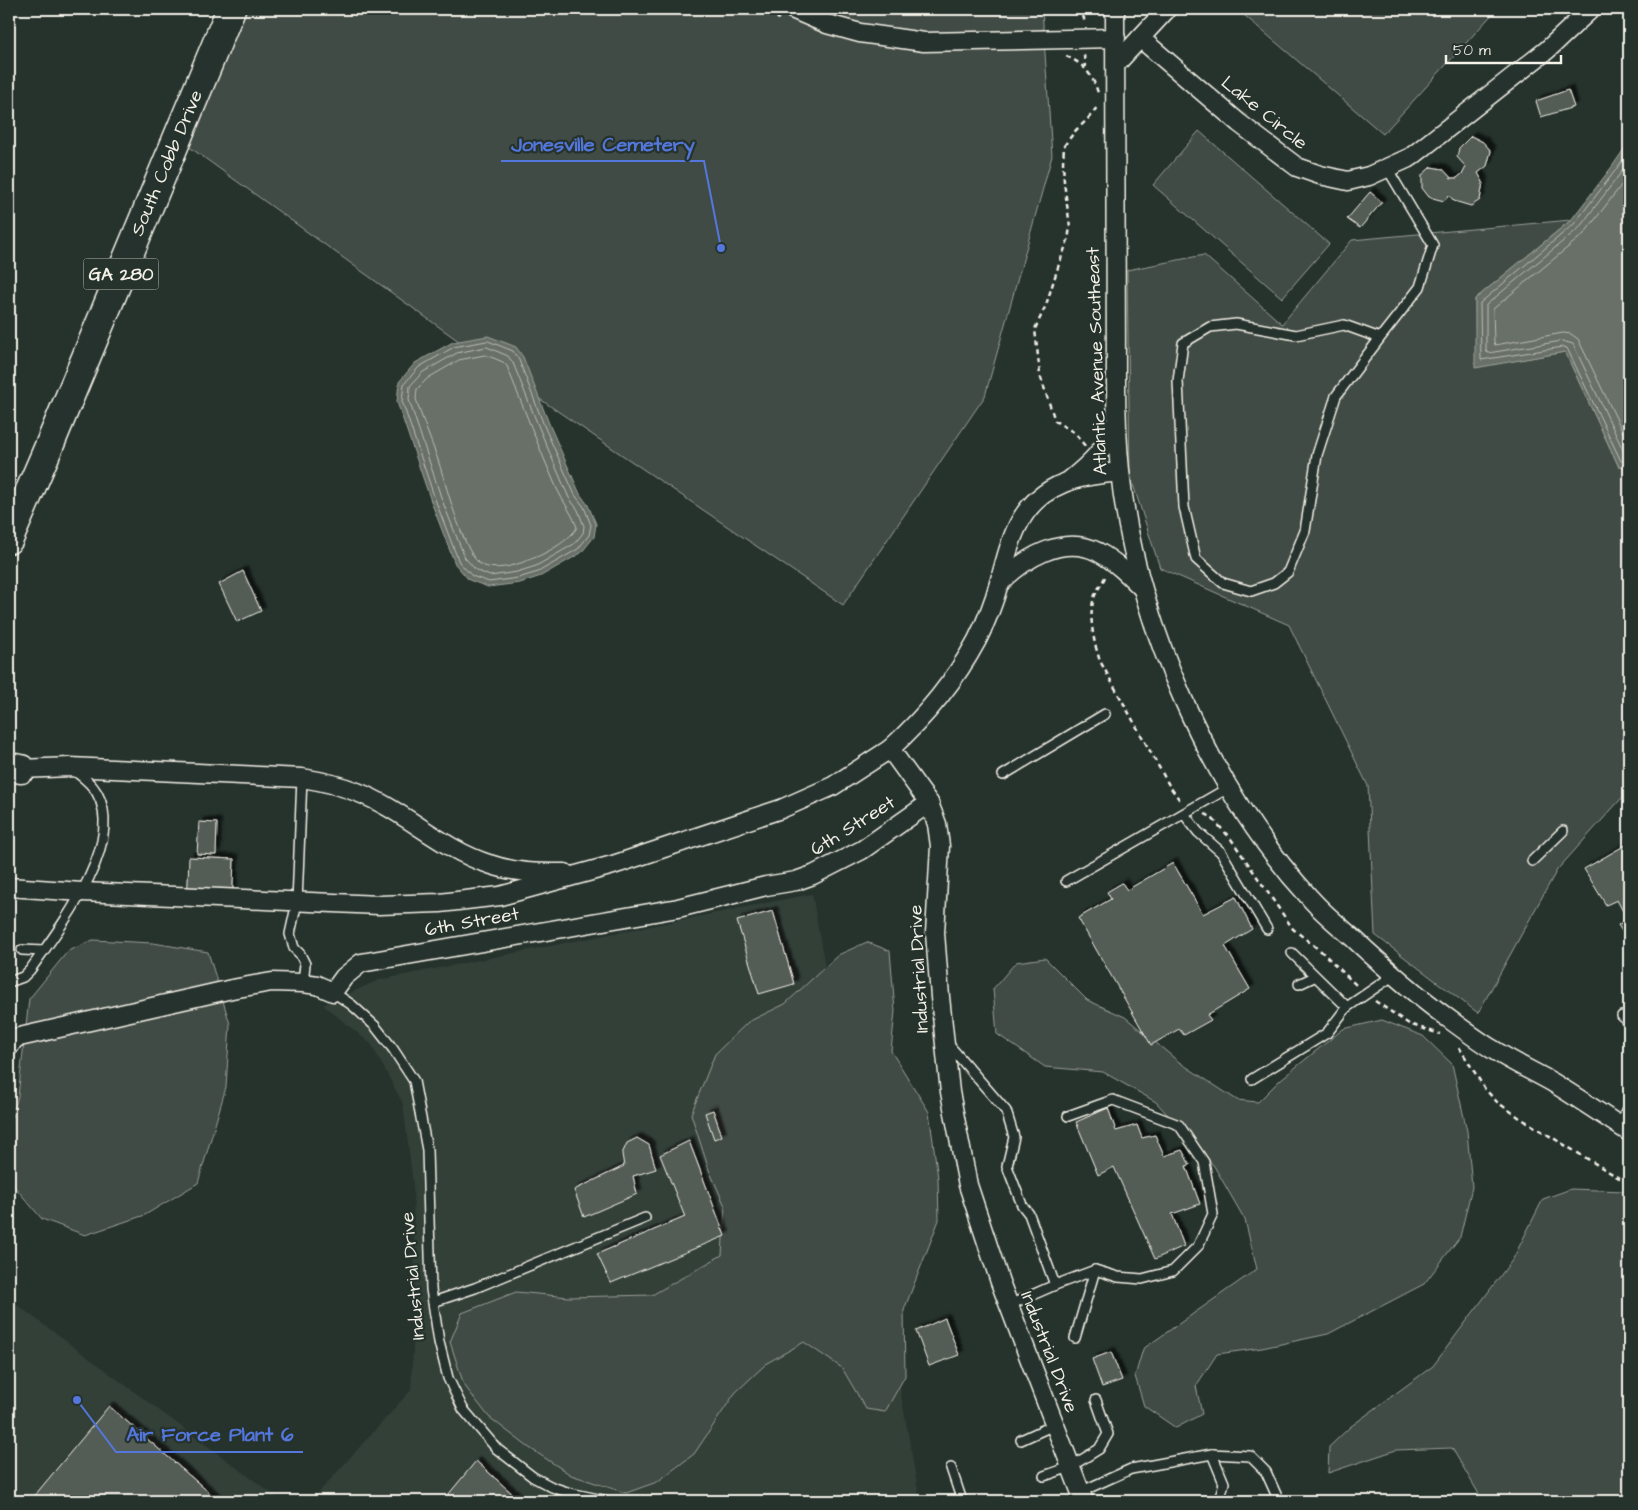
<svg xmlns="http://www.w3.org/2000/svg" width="1638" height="1510" font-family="'Architects Daughter',sans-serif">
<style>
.built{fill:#333f39}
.green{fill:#414b45;stroke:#9a9e96}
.water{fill:#676f68;stroke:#9fa39b}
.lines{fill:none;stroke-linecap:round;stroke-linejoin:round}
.shore{stroke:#bcbdb5;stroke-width:1}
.building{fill:#525c55;stroke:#f4f1e8;filter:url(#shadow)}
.lane-casing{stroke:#f4f1e8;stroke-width:12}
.street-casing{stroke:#f4f1e8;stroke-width:21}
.primary-casing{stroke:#f4f1e8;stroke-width:31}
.path{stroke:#f4f1e8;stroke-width:2.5;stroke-dasharray:5 4;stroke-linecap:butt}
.lane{stroke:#26332d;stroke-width:9}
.street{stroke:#26332d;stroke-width:18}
.primary{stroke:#26332d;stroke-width:28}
.labels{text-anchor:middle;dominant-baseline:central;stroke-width:4.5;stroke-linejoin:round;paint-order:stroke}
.shield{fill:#26332d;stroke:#b6b8b0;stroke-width:1}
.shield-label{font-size:18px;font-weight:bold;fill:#f4f1e8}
.street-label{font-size:19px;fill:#f4f1e8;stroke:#26332d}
.leader{fill:none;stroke:#5377dc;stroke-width:2}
.callout-dot{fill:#5377dc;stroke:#26332d;stroke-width:2}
.callout-label{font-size:20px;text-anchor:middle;font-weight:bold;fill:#5377dc;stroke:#26332d;stroke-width:4.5;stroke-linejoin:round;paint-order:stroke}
</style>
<defs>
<filter id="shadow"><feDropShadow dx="4.5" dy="-4.5" stdDeviation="1" flood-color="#0009"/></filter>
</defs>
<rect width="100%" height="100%" fill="#26332d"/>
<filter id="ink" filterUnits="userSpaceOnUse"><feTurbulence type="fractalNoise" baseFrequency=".02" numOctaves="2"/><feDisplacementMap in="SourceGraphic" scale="10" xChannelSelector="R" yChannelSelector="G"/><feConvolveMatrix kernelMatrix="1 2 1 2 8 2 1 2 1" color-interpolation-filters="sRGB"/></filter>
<g filter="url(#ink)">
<g class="built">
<path d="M812 894 920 1501H311L411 1390 415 1303 413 1183 403 1104 371 1044 323 1005 379 980Z"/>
<path d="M9 1299 282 1501H9Z"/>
</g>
<g class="green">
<path d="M233 9H1042L1052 156 985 396 843 605 528 391 181 141Z"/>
<path d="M1237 9H1497L1383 134Z"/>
<path d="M1199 131 1329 244 1282 298 1153 185Z"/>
<path d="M1571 220 1475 299 1476 367 1565 352 1619 467H1629V790L1557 870 1478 1013 1375 935 1368 786 1289 625 1160 568 1130 475 1127 270 1204 255 1282 324 1352 240Z"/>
<path d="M93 940 153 943 208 952 230 1024 226 1087 198 1183 145 1215 85 1235 42 1219 14 1186 9 1163V1128L18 1096 29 999 68 951Z"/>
<path d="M867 942 890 951 895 1011 891 1051 929 1112 938 1178 939 1220 904 1310 905 1376 885 1412 866 1409 842 1368 804 1342 767 1363 735 1393 694 1454 657 1482 626 1493 571 1475 528 1447 489 1417 464 1385 450 1342 462 1313 516 1292 569 1297 652 1295 722 1255 725 1206 709 1170 691 1114 715 1054 748 1022 785 1004 838 955Z"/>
<path d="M1045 958 1087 1000 1125 1017 1179 1062 1237 1100 1258 1102 1280 1080 1343 1029 1382 1020 1423 1036 1452 1064 1467 1131 1472 1187 1460 1237 1424 1284 1328 1334 1262 1348 1217 1354 1196 1386 1202 1414 1176 1428 1144 1406 1135 1376 1143 1349 1257 1269 1245 1220 1214 1166 1156 1102 1103 1072 1045 1067 997 1034 993 989 1016 962Z"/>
<path d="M1571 1189 1624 1191 1629 1194V1501H1483L1452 1448 1396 1450 1328 1473 1329 1447 1350 1427 1433 1366 1513 1259 1543 1199Z"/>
</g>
<g class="water">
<path d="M1629 142V467H1619L1565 352 1475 368V299L1571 220 1611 168Z"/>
<path d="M488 336 516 347 523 357 550 426 580 494 588 505 596 524 594 537 581 553 541 576 520 583 488 587 469 580 455 564 432 504 397 402 399 382 415 363 453 342Z"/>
</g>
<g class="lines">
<g class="shore">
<path d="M1629 151 1615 171 1574 224 1480 303 1481 360 1563 347 1567 348 1621 461 1629 462"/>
<path d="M1629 162 1579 228 1486 305V351L1488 353 1562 341 1573 344 1625 454 1629 455"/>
<path d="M1629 175 1584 234 1493 309 1494 342 1495 345 1563 333 1571 334 1578 339 1629 445"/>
<path d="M488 341 513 351 519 360 545 428 575 495 584 507 591 525 589 535 578 549 538 572 518 578 489 582 472 576 459 562 436 502 402 401 404 384 419 367 454 347Z"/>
<path d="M487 347 508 356 513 363 540 430 569 498 578 510 584 526 583 533 574 544 536 566 517 572 490 576 476 570 465 558 442 500 409 400 410 386 423 372 457 353Z"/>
<path d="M486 355 503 362 507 366C523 407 539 448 557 489 563 502 572 513 577 527 572 539 544 555 531 559 517 565 492 573 479 563 462 549 445 480 437 457 430 438 422 419 416 399L417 389 428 378 459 360Z"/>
</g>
</g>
<g class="building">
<path d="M1568 90 1574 107 1541 117 1536 101Z"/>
<path d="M1471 136 1483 142 1491 151 1487 166 1478 173 1483 182 1480 200 1471 206 1454 201 1449 195 1444 201 1429 197 1422 188V175L1431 167 1443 169 1451 178H1457L1463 173 1466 167 1457 157 1459 148Z"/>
<path d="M1370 192 1382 202 1360 228 1347 219Z"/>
<path d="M243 571 261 611 237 622 219 584Z"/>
<path d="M199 822 217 823 216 855 197 854Z"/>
<path d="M1629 843V942L1618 925 1627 919 1617 900 1606 905 1584 869Z"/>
<path d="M189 857 234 859 232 907 187 905Z"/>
<path d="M1173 863 1203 914 1236 897 1252 929 1225 946 1250 989 1207 1015 1211 1020 1184 1035 1179 1029 1151 1045 1078 918 1111 899 1107 892 1122 883 1127 890Z"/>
<path d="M773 911 794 984 759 994 737 921Z"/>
<path d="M1108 1108 1116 1131 1137 1125 1142 1138 1155 1135 1164 1156 1182 1150 1190 1165 1186 1166 1200 1204 1172 1214 1184 1246 1155 1259 1114 1167 1098 1175 1076 1122Z"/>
<path d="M713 1110 722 1136 714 1139 705 1113Z"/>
<path d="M637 1138 649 1145 656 1169 633 1176 637 1194 584 1217 574 1190 624 1166 622 1154 627 1143Z"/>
<path d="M689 1141 725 1236 611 1283 597 1254 685 1217 660 1155Z"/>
<path d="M945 1318 959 1355 929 1366 916 1331Z"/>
<path d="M1111 1352 1122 1380 1102 1387 1092 1359Z"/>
<path d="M109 1406 219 1501H30Z"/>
<path d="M476 1461 516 1497 512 1501H443Z"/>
</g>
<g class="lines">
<g class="lane-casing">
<g id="lane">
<path d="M1380 338 1336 396 1317 455 1305 531 1288 572 1274 583 1251 591 1223 583 1196 559 1184 507 1178 381 1183 343 1210 327 1236 324 1296 335 1344 325 1380 338 1420 287 1433 245 1387 168"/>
<path d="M1003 775 1105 714"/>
<path d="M302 778 297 902 290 934 294 948 300 954 305 964 303 983"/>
<path d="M1184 814 1198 832 1221 852 1267 929"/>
<path d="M1532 861 1563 831"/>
<path d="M1066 881 1228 788"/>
<path d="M22 950 44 951"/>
<path d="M1292 953 1347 1007"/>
<path d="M9 982 23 977 30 970C59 929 126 844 97 793 91 782 81 776 72 769"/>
<path d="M1299 984 1314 977"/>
<path d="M333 992 352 1005 375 1026 393 1049 414 1081 427 1150 431 1289 439 1342 448 1378 463 1409 497 1449 533 1477 552 1487 570 1493 608 1501"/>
<path d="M1622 1016 1629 1022"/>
<path d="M948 1044 1006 1111 1014 1137 1007 1166 1022 1205 1029 1214 1055 1285 1009 1305"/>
<path d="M1252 1079 1327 1033 1347 1007 1394 975"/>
<path d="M1619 1125 1629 1107"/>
<path d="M1055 1285 1095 1270 1118 1277 1142 1279 1173 1271 1198 1246 1213 1214 1204 1162 1179 1125 1113 1100 1068 1116"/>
<path d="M433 1302 475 1288 645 1218"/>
<path d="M1075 1338 1095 1270"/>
<path d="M1021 1440 1054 1425"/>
<path d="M1212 1454 1224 1483 1219 1500 1218 1501"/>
<path d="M951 1468 962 1501"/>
<path d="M1044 1476 1070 1467 1099 1449 1108 1434 1096 1400"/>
<path d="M1080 1492 1131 1469 1212 1454 1250 1456 1266 1472 1279 1501"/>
</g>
</g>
<g class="street-casing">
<g id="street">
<path d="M792 9 827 24 860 33 924 42 1116 38"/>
<path d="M1115 9 1116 379C1116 410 1117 441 1120 471 1135 619 1210 789 1310 898 1323 913 1338 925 1353 938 1382 965 1412 992 1445 1016 1460 1027 1476 1039 1492 1049 1511 1061 1532 1071 1552 1082 1578 1098 1603 1115 1629 1132"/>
<path d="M1140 38 1239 123 1297 167 1320 175 1348 181 1369 176 1411 157 1547 50 1591 9"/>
<path d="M1116 64 1167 9"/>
<path d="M1070 480C1090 464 1107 448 1115 423"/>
<path d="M999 584C1023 559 1062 534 1098 552 1115 561 1129 575 1142 588"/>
<path d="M11 773 21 769 70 767 302 778C321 781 339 785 357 792 404 810 441 849 489 864 514 873 539 873 565 873"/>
<path d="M9 887 82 892 379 905 440 903 500 896 613 865 781 809 833 786 890 749"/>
<path d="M9 1047 15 1038 232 989 272 982 303 983 317 985 333 992 344 977 361 963 678 908 766 886 796 881 813 875 862 850 929 803"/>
<path d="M1084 1501 1000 1282 968 1185 950 1092 940 997 935 933 940 846 937 824 929 803 890 749C924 718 955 681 977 640 986 622 994 602 999 583 1011 541 1017 502 1064 483 1082 476 1101 474 1120 472"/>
</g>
</g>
<g class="primary-casing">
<g id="primary">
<path d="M9 539 50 444 231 9"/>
<path d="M9 767 21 769"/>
</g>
</g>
<g class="path">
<path d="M761 9 779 19"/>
<path d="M1077 9 1084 18V22"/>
<path d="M1084 55 1085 67"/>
<path d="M1066 56C1083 63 1093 75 1098 93"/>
<path d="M1085 446 1075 433 1055 421 1040 375 1035 329 1046 305 1059 264 1068 240 1070 227 1064 182 1063 162 1064 146 1076 130 1087 120 1098 106"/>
<path d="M1105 577C1102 584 1096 591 1094 598 1088 617 1094 643 1100 661L1170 787 1182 803"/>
<path d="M1205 814 1211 817 1231 839 1293 929 1322 952 1357 986"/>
<path d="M1375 1001 1409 1024 1440 1034"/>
<path d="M1459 1047 1485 1089 1497 1102 1520 1118 1629 1184"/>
</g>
<use href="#lane" class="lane"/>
<use href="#street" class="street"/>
<use href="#primary" class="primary"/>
</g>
</g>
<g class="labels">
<rect class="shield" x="83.5" y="258.5" width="75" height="31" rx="4"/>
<g class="shield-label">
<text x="121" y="274">GA 280</text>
</g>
<g class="street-label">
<text transform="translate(1264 113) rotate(39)">Lake Circle</text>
<text transform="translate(167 163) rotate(-67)">South Cobb Drive</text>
<text transform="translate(1097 361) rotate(-92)">Atlantic Avenue Southeast</text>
<text transform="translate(853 826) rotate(-32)">6th Street</text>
<text transform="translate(472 922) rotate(-10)">6th Street</text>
<text transform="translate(919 969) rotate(-93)">Industrial Drive</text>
<text transform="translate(413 1276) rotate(-95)">Industrial Drive</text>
<text transform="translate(1049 1352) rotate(69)">Industrial Drive</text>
</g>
</g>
<path class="leader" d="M721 248L704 161H501M77 1400L116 1452H303"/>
<g class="callout-dot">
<circle cx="721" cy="248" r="5"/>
<circle cx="77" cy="1400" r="5"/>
</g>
<g class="callout-label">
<text x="603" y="151">Jonesville Cemetery</text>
<text x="210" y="1441">Air Force Plant 6</text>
</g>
<rect width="1638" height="1510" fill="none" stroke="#26332d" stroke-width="30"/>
<rect x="15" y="15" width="1608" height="1480" fill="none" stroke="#f4f1e8" stroke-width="2" filter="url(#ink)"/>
<path d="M1446 55v8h115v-8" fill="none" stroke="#f4f1e8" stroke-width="2.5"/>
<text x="1453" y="55" font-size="15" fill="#f4f1e8" stroke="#26332d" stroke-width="4" paint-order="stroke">50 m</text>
</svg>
